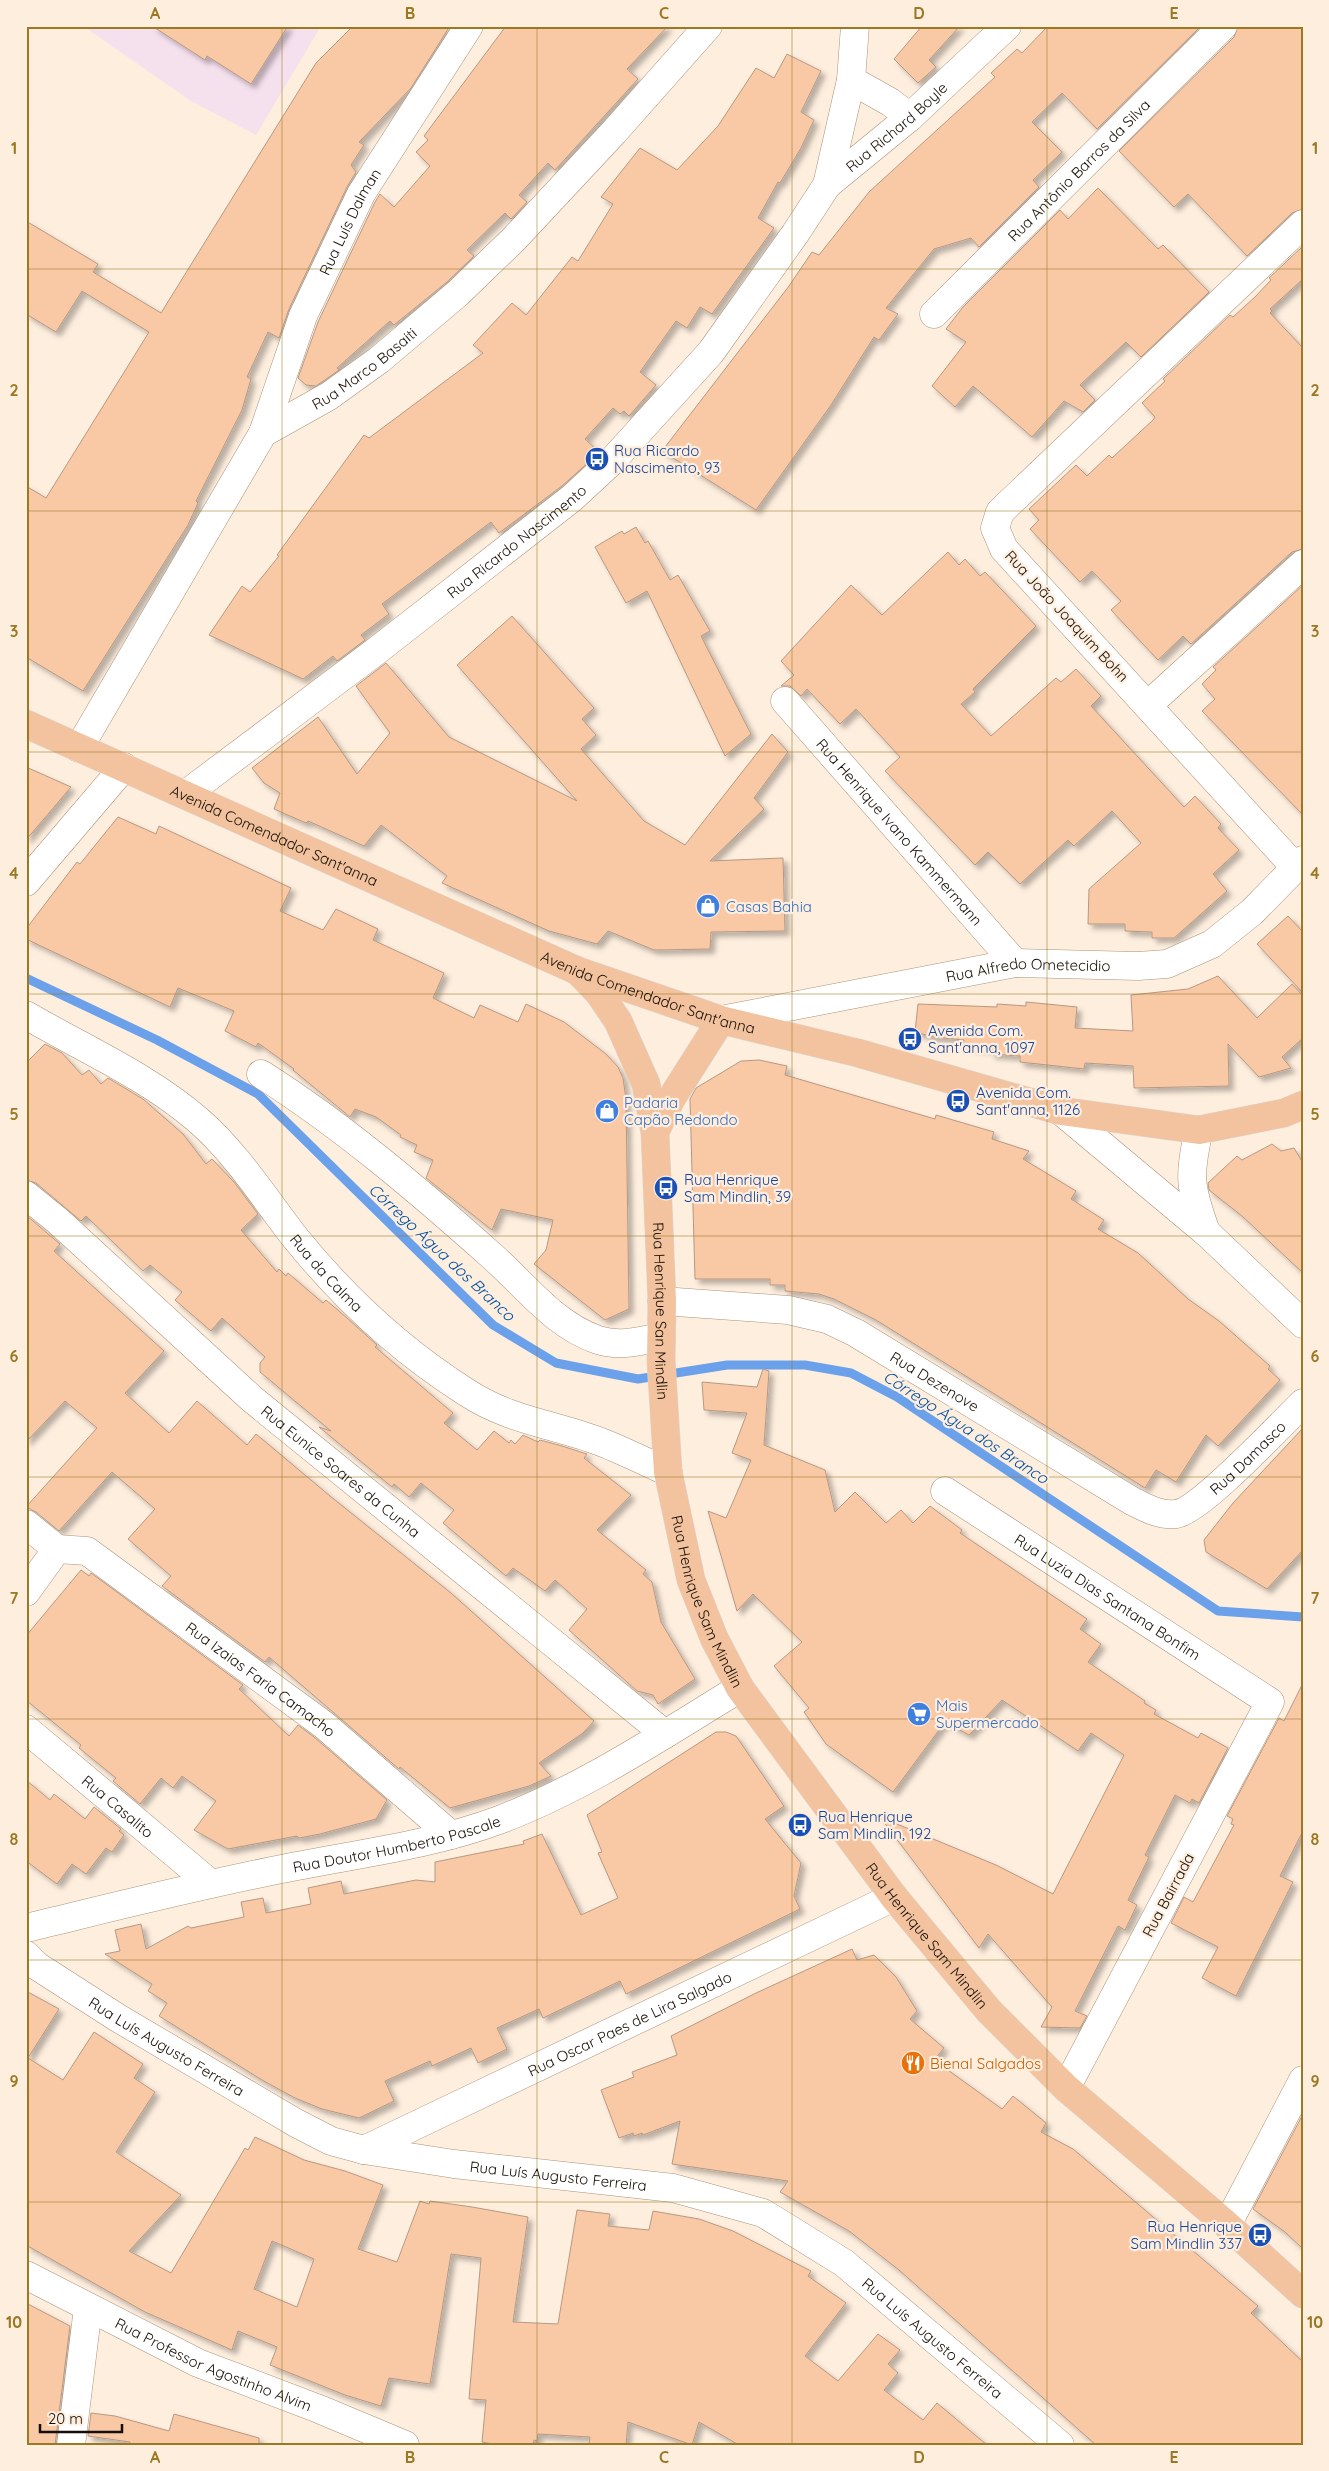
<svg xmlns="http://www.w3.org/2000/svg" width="1329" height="2471" font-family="Quicksand,sans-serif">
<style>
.education{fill:#f5e0ee}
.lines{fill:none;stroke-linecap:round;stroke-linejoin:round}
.stream{stroke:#6aa1ea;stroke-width:9}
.building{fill:#f9c8a4;stroke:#b69984;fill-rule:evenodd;filter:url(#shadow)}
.minor-casing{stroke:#ab937a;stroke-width:29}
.major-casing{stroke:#dad8d7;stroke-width:29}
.minor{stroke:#fff;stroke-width:28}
.major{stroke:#f2c39e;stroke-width:28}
.grid{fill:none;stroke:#9b7823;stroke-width:1;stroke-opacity:0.55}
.labels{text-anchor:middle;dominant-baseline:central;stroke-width:4.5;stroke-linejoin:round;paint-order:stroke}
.street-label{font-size:15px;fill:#160d05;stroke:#feeede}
.transit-label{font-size:15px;fill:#164399;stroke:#feeede;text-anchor:start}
.shop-label{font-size:15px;fill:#366cbe;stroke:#feeede;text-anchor:start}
.food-label{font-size:15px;fill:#c56008;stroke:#feeede;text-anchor:start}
.water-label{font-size:16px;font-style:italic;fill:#0150a5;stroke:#feeede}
.neatline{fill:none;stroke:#9b7823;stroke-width:2}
.grid-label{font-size:16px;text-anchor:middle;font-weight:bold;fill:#9b7823}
</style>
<defs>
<filter id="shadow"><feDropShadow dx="4.5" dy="4.5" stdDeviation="2.5" flood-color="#0004"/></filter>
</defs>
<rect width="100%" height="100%" fill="#feeede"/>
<path class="education" d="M83 26H321L256 135 191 101Z"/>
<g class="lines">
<path class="stream" d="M26 978 157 1040 258 1094 493 1325 556 1363 638 1379 727 1365H805L851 1373 897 1397 1218 1611 1303 1617"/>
</g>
<g class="building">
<path d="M152 26H288L251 84 207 56 205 60Z"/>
<path d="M353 26H450L411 88 359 142 364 145 351 165 356 172 347 187 289 309 279 338 268 332 247 377 251 379 242 410 196 501 198 503 188 525 83 691 26 657V486L46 498 149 332 82 291 56 332 26 314V221L98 264 93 272 161 313 316 63Z"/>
<path d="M506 26H668L627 69 638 79 555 170 548 163 519 195 527 202 511 219 505 213 467 250 474 256 447 282 394 325 390 321 337 368 339 370 316 386 306 385 298 378 318 322 375 202 380 194 394 207 430 166 416 152 428 140 424 136Z"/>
<path d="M922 26H960L929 60 936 67 918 83 894 59Z"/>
<path d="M1048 26H1201L1097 129 1062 93 1032 122 1062 152 1033 180 1039 187 979 247 971 238 934 249 886 308 898 314 879 340 874 337 831 405 756 510 662 451 789 286 812 252 819 255 869 192 995 77 991 73 1017 49 1022 53Z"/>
<path d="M1238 26H1303V209L1292 213 1247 256 1188 194 1174 207 1119 151 1234 37Z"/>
<path d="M787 54 821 71 801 112 814 120 801 148 780 183 778 182 758 218 774 228 712 314 700 307 687 328 676 321 640 372 656 385 629 416 624 411 620 414 613 408 585 439 598 451 591 460 562 486 499 533 491 522 382 604 389 614 361 635 365 640 337 661 333 656 303 679 209 635 242 586 250 592 279 556 277 555 364 435 369 438 483 353 473 345 512 303 526 315 572 257 578 261 613 204 601 197 640 148 677 170 718 126 756 68 774 78Z"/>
<path d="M1098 188 1158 249 1163 245 1209 292 1141 357 1126 342 1080 385 1095 400 1083 412 1064 401 1032 437 973 386 955 407 932 386 966 342 946 329 963 307 1060 210 1068 219Z"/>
<path d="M1303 246V279L1270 309 1272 311 1270 313 1303 348V549L1292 552 1191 644 1183 636 1158 660 1111 610 1121 601 1092 571 1080 582 1030 529 1039 520 1029 509 1076 465 1087 476 1109 455 1112 458 1153 420 1155 417 1142 403 1165 381 1163 379 1230 315 1233 317 1255 297 1271 280 1269 278Z"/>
<path d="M636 527 645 543 648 541 670 580 678 575 710 631 701 636 751 734 725 756 647 591 626 603 595 547 622 531 624 534Z"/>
<path d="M948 552 959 565 965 559 980 576 985 572 1036 626 973 689 975 692 961 704 991 736 1056 678 1061 682 1076 669 1101 696 1091 706 1184 807 1195 796 1221 824 1218 828 1239 850 1213 874 1227 891 1174 938H1152V932L1125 931V924H1088L1089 889 1141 843 1112 811 1074 846 1068 840 1020 884 988 852 975 865 885 771 900 757 856 709 840 724 807 689 801 696 790 686H781L794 675 781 661 851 585 882 615Z"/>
<path d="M1303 585V815L1202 711 1215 699 1202 684 1216 670 1213 667Z"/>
<path d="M512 616 594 708 582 719 596 735 581 749 644 821 685 845 772 734 788 752 754 798 764 809 710 861 783 858 785 931 711 932 710 949 654 950 608 931 597 944 549 931 442 883 447 876 381 825 364 846 308 821 306 823 274 809 280 793 264 783 252 768 318 717 357 774 390 733 356 686 386 663 449 737 577 801 457 665Z"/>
<path d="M26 767 71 787 26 840Z"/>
<path d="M118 817 156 834 159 826 291 888 280 911 323 930 336 909 378 929 373 940 444 973 433 998 474 1018 480 1005 518 1022 526 1004 564 1022 606 1054 618 1067 623 1078 626 1099 629 1309 605 1320 534 1264 546 1250 553 1220 501 1209 492 1230 426 1178 433 1160 414 1152 417 1145 400 1137 401 1135 376 1117 355 1109 350 1117 293 1070 294 1069 258 1043 256 1047 225 1031 234 1011 178 988 170 1007 26 939V929L77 862 80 864Z"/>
<path d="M1288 916 1303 932V993L1257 944Z"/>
<path d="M1218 976 1257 1018 1292 984 1303 996V1038L1282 1057 1291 1068 1259 1077 1228 1044 1229 1086 1134 1088 1133 1066 1085 1063 1084 1069 1020 1062V1056L991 1054 992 1049 963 1046 964 1040 934 1037 915 1032 918 1004 997 1007V1004L1026 1006V1002L1077 1007 1075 1028 1133 1031 1131 995 1188 989Z"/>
<path d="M45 1044 62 1053 82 1075 89 1070 101 1084 108 1078 143 1099 183 1134 206 1164 212 1159 234 1182 258 1214 241 1230 277 1272 279 1269 286 1276 288 1273 323 1303 326 1300 347 1318 377 1345 375 1347 453 1413 444 1423 477 1450 494 1431 509 1443 511 1440 515 1444 523 1435 538 1442 540 1440 562 1446 587 1454 584 1458 631 1495 597 1530 646 1570 643 1574 652 1582 661 1622 695 1679 658 1704 653 1695 637 1691 569 1630 587 1609 555 1580 545 1591 513 1568 506 1576 443 1523 454 1510 421 1483 409 1497 394 1484 392 1487 319 1427 331 1431 260 1372V1363L265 1357 222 1318 211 1331 175 1300 182 1292 150 1265 143 1271 86 1216 81 1221 36 1183 26 1180V1063Z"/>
<path d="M759 1060 787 1066 785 1075 935 1119 936 1115 994 1132 992 1139 1029 1151 1023 1159 1076 1191 1071 1199 1104 1220 1098 1229 1138 1253 1188 1299 1219 1321 1270 1366 1268 1369 1280 1380 1218 1446 1206 1435 1176 1482 1156 1470 1145 1488 876 1320 834 1299 819 1294 785 1291V1285H770V1279H695L690 1099 696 1088 741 1061Z"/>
<path d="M1272 1144 1281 1151 1294 1148 1303 1163V1273L1242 1216 1209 1190 1208 1183 1237 1156 1242 1160Z"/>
<path d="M26 1215 60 1244 54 1251 164 1351 125 1393 169 1433 197 1401 247 1445 256 1434 330 1496 451 1593 594 1721 583 1733 539 1763 551 1776 529 1786 450 1808 400 1767 399 1769 269 1657 265 1662 162 1586 171 1576 128 1539 155 1509 112 1472 59 1531 36 1512 26 1507 97 1428 65 1401 26 1442Z"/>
<path d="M763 1369 769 1371 764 1445 825 1470 835 1512 855 1492 886 1523 901 1510 913 1523 930 1506 962 1530 960 1533 1087 1619 1080 1629 1101 1644 1088 1662 1145 1701 1144 1703 1156 1710 1154 1714 1198 1738 1201 1733 1228 1748 1199 1803 1192 1799 1190 1803 1175 1795 1145 1855 1149 1857 1128 1900 1137 1905 1125 1930 1118 1926 1075 2011 1087 2016 1080 2028 1041 2027 1052 2007 988 1934 979 1948 880 1817 996 1865 1053 1894 1124 1755 1091 1733 1078 1751 1002 1700 969 1735 945 1722 893 1792 826 1744 804 1712 809 1708 774 1666 802 1642 753 1594 737 1611 708 1511 726 1518 751 1460 732 1453 747 1413 704 1410 702 1382 757 1387Z"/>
<path d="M1303 1428V1550L1267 1589 1206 1552 1204 1540 1233 1503Z"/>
<path d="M81 1570 89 1576 91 1573 243 1685 239 1689 289 1736 298 1725 314 1737 387 1800 376 1819 320 1834 299 1838 297 1836 228 1849 194 1830 216 1801 182 1776 173 1788 161 1778 140 1804 113 1781 116 1778 79 1748 81 1745 26 1700V1636Z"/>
<path d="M1303 1683V1831L1280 1876 1293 1882 1236 1996 1202 1978 1218 1947 1171 1923 1184 1897 1193 1902 1234 1825 1231 1824 1233 1819 1227 1816 1279 1718 1284 1721Z"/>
<path d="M716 1732H726L736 1736 784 1806 765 1819 801 1863 794 1896 800 1909 626 1994 620 1981 543 2018 539 2009 497 2028 507 2049 478 2063 471 2048 432 2066 430 2061 385 2081 394 2101 359 2118 322 2109 295 2098 262 2080 159 2016 167 2003 148 1991 152 1984 105 1954 120 1951 115 1930 141 1924 146 1949 188 1926 191 1928 244 1917 241 1902 263 1898 266 1913 311 1904 308 1888 341 1881 344 1894 416 1880 435 1882V1862L524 1844 523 1841 542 1834 581 1915 618 1898 598 1853 602 1852 587 1815Z"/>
<path d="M26 1780 50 1800 54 1794 85 1819 94 1807 121 1829 119 1831 124 1835 112 1852 106 1848 86 1874 72 1864 57 1884 26 1861Z"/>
<path d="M852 1949 857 1960 874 1955 896 1977 917 2011 910 2019 944 2048 934 2060 1002 2109 1013 2096 1046 2123 1041 2132 1073 2149 1258 2306 1251 2313 1303 2362V2445H1096L899 2270 849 2231 780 2192 788 2181 672 2164 680 2121 643 2135 642 2133 634 2136 633 2133 619 2138 601 2090 634 2077 632 2072 677 2055 671 2036 756 1993Z"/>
<path d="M26 1991 59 2009 28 2058 63 2080 94 2032 143 2064 134 2078 155 2092 116 2152 181 2195 129 2251 171 2273 245 2148 248 2150 255 2137 304 2160 345 2171 383 2185 358 2249 397 2262 420 2201 429 2204 430 2201 472 2207 528 2217 513 2322 558 2324 577 2210 610 2214 608 2226 649 2230 653 2211 699 2219 733 2231 811 2271 808 2276 846 2303 805 2356 838 2381 878 2334 900 2350 888 2364 898 2373 884 2390 923 2420 937 2403 987 2445H739L699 2422 692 2445 628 2422 626 2445H589L590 2437 538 2434 537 2441 534 2440 533 2445H497L482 2442 486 2400 469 2399 481 2258 451 2254 430 2384 389 2378 381 2406 345 2395 270 2365 277 2347 238 2331 232 2350 145 2312 26 2245ZM272 2241 314 2259 297 2307 254 2289Z"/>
<path d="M1303 2114V2249L1285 2232 1253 2209Z"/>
<path d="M26 2303 70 2326 55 2445H26Z"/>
<path d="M91 2413 115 2416 169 2431 174 2414 259 2438V2445H129L130 2442 88 2436Z"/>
</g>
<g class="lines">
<g class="minor-casing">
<g id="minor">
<path d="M851 80 890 102 910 117"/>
<path d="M827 185 851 80 855 26"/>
<path id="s1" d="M934 314 1223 26"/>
<path id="s2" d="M263 433 303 316 361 194 469 26"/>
<path id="s3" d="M785 701 1015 963"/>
<path d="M1148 705 1303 564"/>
<path id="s4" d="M79 748 263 433 329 396 379 360 457 294 514 239 614 132 708 26"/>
<path id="s5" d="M186 794 375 652 572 498 612 461 711 352 795 234 827 185 910 117 1007 26"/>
<path d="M1295 867 1004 549 995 528 1000 512 1303 224"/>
<path d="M26 882 124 767"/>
<path id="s6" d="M26 1015C84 1049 147 1076 198 1120 236 1153 263 1196 293 1235 342 1296 400 1350 466 1392 510 1421 554 1424 601 1442 624 1451 646 1462 668 1472"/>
<path id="s7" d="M721 1020 1015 963 1138 966 1167 964 1212 944 1252 912 1303 860"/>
<path d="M261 1074C343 1126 419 1191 492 1256 526 1286 554 1325 598 1340 620 1347 640 1341 661 1337"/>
<path d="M1061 1111 1207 1233 1303 1324"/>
<path d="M1199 1130C1188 1177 1190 1187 1206 1232"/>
<path id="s8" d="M26 1195 58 1221 252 1399 665 1734"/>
<path id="s9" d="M662 1301 788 1310 827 1319 856 1333 1132 1501C1146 1508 1160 1516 1176 1514 1200 1511 1281 1424 1303 1403"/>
<path id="s10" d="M945 1491 1270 1702 1066 2088"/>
<path d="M26 1524 57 1549"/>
<path id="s11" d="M57 1549 87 1551 324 1725 451 1835"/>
<path d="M26 1592 57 1549"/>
<path id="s12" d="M26 1729 210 1883"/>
<path id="s13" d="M26 1928C113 1907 199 1885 287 1868 357 1854 432 1845 499 1820 584 1788 663 1735 740 1688"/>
<path id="s14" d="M26 1955 37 1966 118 2018 296 2123 331 2141 364 2150 454 2164 673 2188 763 2213 844 2263 1060 2445"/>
<path id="s15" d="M364 2150 894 1897"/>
<path d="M1227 2225 1303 2080"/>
<path id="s16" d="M26 2275 198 2363 319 2409 405 2445"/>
<path d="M71 2445 88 2308"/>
</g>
</g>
<g class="major-casing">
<g id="major">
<path id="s17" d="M26 724 578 971 721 1020 858 1053 1061 1111 1199 1130 1284 1113 1303 1105"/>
<path id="s18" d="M578 971 599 993 618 1021 646 1084 655 1132 662 1301 661 1360 668 1472 691 1580 714 1638 740 1688 894 1897 989 2011 1066 2088 1227 2225 1303 2294"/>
<path d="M655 1132 671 1099 721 1020"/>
</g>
</g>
<use href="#minor" class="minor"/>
<use href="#major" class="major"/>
</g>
<path class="grid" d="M282 26V2445M537 26V2445M792 26V2445M1047 26V2445M26 269H1303M26 511H1303M26 752H1303M26 994H1303M26 1236H1303M26 1477H1303M26 1719H1303M26 1960H1303M26 2202H1303"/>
<defs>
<g id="bus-disc" transform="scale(1.25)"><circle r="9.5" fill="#1a4fb4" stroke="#feeede"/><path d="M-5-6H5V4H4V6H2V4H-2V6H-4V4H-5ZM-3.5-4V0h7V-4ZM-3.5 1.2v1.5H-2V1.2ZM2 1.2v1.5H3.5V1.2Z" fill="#fff"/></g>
<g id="shop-disc" transform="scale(1.25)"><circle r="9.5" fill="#3f7fe0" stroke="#feeede"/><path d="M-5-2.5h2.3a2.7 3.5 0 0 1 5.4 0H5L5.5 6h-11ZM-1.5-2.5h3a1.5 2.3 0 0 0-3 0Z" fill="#fff"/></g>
<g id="supermarket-disc" transform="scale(1.25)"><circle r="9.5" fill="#3f7fe0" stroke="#feeede"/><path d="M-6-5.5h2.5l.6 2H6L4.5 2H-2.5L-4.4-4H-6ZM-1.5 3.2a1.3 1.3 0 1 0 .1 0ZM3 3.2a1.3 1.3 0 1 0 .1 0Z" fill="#fff"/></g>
<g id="restaurant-disc" transform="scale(1.25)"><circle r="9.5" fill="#e8710a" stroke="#feeede"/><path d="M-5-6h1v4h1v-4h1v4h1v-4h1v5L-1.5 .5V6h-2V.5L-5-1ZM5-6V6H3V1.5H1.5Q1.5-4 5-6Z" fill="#fff"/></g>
</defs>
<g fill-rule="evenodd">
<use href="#bus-disc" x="597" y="459"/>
<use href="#shop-disc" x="708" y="906"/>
<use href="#bus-disc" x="910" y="1039"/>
<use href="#bus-disc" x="958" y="1101"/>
<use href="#shop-disc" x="607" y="1111"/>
<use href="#bus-disc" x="666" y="1188"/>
<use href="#supermarket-disc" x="919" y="1714"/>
<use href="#bus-disc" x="800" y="1825"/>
<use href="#restaurant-disc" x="913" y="2063"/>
<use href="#bus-disc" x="1260" y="2235"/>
</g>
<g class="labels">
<g class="street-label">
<text stroke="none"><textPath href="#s5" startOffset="982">Rua Richard Boyle</textPath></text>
<text stroke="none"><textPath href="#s1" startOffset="204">Rua Antônio Barros da Silva</textPath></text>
<text stroke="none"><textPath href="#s2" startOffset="229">Rua Luís Dalman</textPath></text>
<text stroke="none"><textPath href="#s4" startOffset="485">Rua Marco Basaiti</textPath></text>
<text stroke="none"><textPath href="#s5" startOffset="416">Rua Ricardo Nascimento</textPath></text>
<text transform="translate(1067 616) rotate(47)">Rua João Joaquim Bohn</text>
<text stroke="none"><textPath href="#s3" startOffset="174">Rua Henrique Ivano Kammermann</textPath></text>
<text stroke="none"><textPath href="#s17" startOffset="272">Avenida Comendador Sant'anna</textPath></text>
<text stroke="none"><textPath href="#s7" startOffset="312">Rua Alfredo Ometecidio</textPath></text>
<text stroke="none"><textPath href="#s17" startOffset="678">Avenida Comendador Sant'anna</textPath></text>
<text stroke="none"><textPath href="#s6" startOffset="402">Rua da Calma</textPath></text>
<text stroke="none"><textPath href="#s18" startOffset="361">Rua Henrique San Mindlin</textPath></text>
<text stroke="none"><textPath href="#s9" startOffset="291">Rua Dezenove</textPath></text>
<text stroke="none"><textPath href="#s9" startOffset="660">Rua Damasco</textPath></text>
<text stroke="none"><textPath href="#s8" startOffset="419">Rua Eunice Soares da Cunha</textPath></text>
<text stroke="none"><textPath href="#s10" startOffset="194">Rua Luzia Dias Santana Bonfim</textPath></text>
<text stroke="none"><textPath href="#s18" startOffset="658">Rua Henrique Sam Mindlin</textPath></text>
<text stroke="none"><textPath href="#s11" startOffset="246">Rua Izaias Faria Camacho</textPath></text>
<text stroke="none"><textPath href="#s12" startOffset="120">Rua Casalito</textPath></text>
<text stroke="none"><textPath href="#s13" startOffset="380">Rua Doutor Humberto Pascale</textPath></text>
<text transform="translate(1168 1895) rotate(-62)">Rua Bairrada</text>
<text stroke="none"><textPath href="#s18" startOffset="1062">Rua Henrique Sam Mindlin</textPath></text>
<text stroke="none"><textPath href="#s15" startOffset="294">Rua Oscar Paes de Lira Salgado</textPath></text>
<text stroke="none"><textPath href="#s14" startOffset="168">Rua Luís Augusto Ferreira</textPath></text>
<text stroke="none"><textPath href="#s14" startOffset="588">Rua Luís Augusto Ferreira</textPath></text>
<text stroke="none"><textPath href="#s14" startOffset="1008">Rua Luís Augusto Ferreira</textPath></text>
<text stroke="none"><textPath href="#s16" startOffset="208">Rua Professor Agostinho Alvim</textPath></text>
</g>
<g class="transit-label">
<text x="614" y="450">Rua Ricardo<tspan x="614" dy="17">Nascimento, 93</tspan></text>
<text x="928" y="1030">Avenida Com.<tspan x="928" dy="17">Sant'anna, 1097</tspan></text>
<text x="976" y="1092">Avenida Com.<tspan x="976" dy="17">Sant'anna, 1126</tspan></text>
<text x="684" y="1179">Rua Henrique<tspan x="684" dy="17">Sam Mindlin, 39</tspan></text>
<text x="818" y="1816">Rua Henrique<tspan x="818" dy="17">Sam Mindlin, 192</tspan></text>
<text x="1242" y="2226" text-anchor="end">Rua Henrique<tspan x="1242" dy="17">Sam Mindlin 337</tspan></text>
</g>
<g class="shop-label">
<text x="726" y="906">Casas Bahia</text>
<text x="624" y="1102">Padaria<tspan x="624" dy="17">Capão Redondo</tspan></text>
<text x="936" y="1705">Mais<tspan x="936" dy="17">Supermercado</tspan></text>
</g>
<g class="food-label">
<text x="930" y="2063">Bienal Salgados</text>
</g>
<g class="water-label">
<text transform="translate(442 1252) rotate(43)">Córrego Água dos Branco</text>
<text transform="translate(966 1427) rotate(33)">Córrego Água dos Branco</text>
</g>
</g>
<rect width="1329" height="2471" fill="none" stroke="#feeede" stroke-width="55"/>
<path d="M40 2424v8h82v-8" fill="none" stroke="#160d05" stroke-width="2.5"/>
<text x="48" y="2424" font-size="15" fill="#160d05" stroke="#feeede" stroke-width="4" paint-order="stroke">20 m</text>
<rect x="28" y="28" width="1274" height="2416" class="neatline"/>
<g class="grid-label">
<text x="155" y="19">A</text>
<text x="410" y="19">B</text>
<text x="664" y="19">C</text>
<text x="919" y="19">D</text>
<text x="1174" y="19">E</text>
<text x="14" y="154">1</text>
<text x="1315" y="154">1</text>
<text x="14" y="396">2</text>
<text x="1315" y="396">2</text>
<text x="14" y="637">3</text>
<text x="1315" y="637">3</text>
<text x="14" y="879">4</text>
<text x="1315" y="879">4</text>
<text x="14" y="1120">5</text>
<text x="1315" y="1120">5</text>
<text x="14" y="1362">6</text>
<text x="1315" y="1362">6</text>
<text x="14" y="1604">7</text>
<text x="1315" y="1604">7</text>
<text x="14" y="1845">8</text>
<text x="1315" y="1845">8</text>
<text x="14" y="2087">9</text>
<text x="1315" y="2087">9</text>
<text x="14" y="2328">10</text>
<text x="1315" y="2328">10</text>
<text x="155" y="2463">A</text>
<text x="410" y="2463">B</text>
<text x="664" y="2463">C</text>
<text x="919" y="2463">D</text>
<text x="1174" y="2463">E</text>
</g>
</svg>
